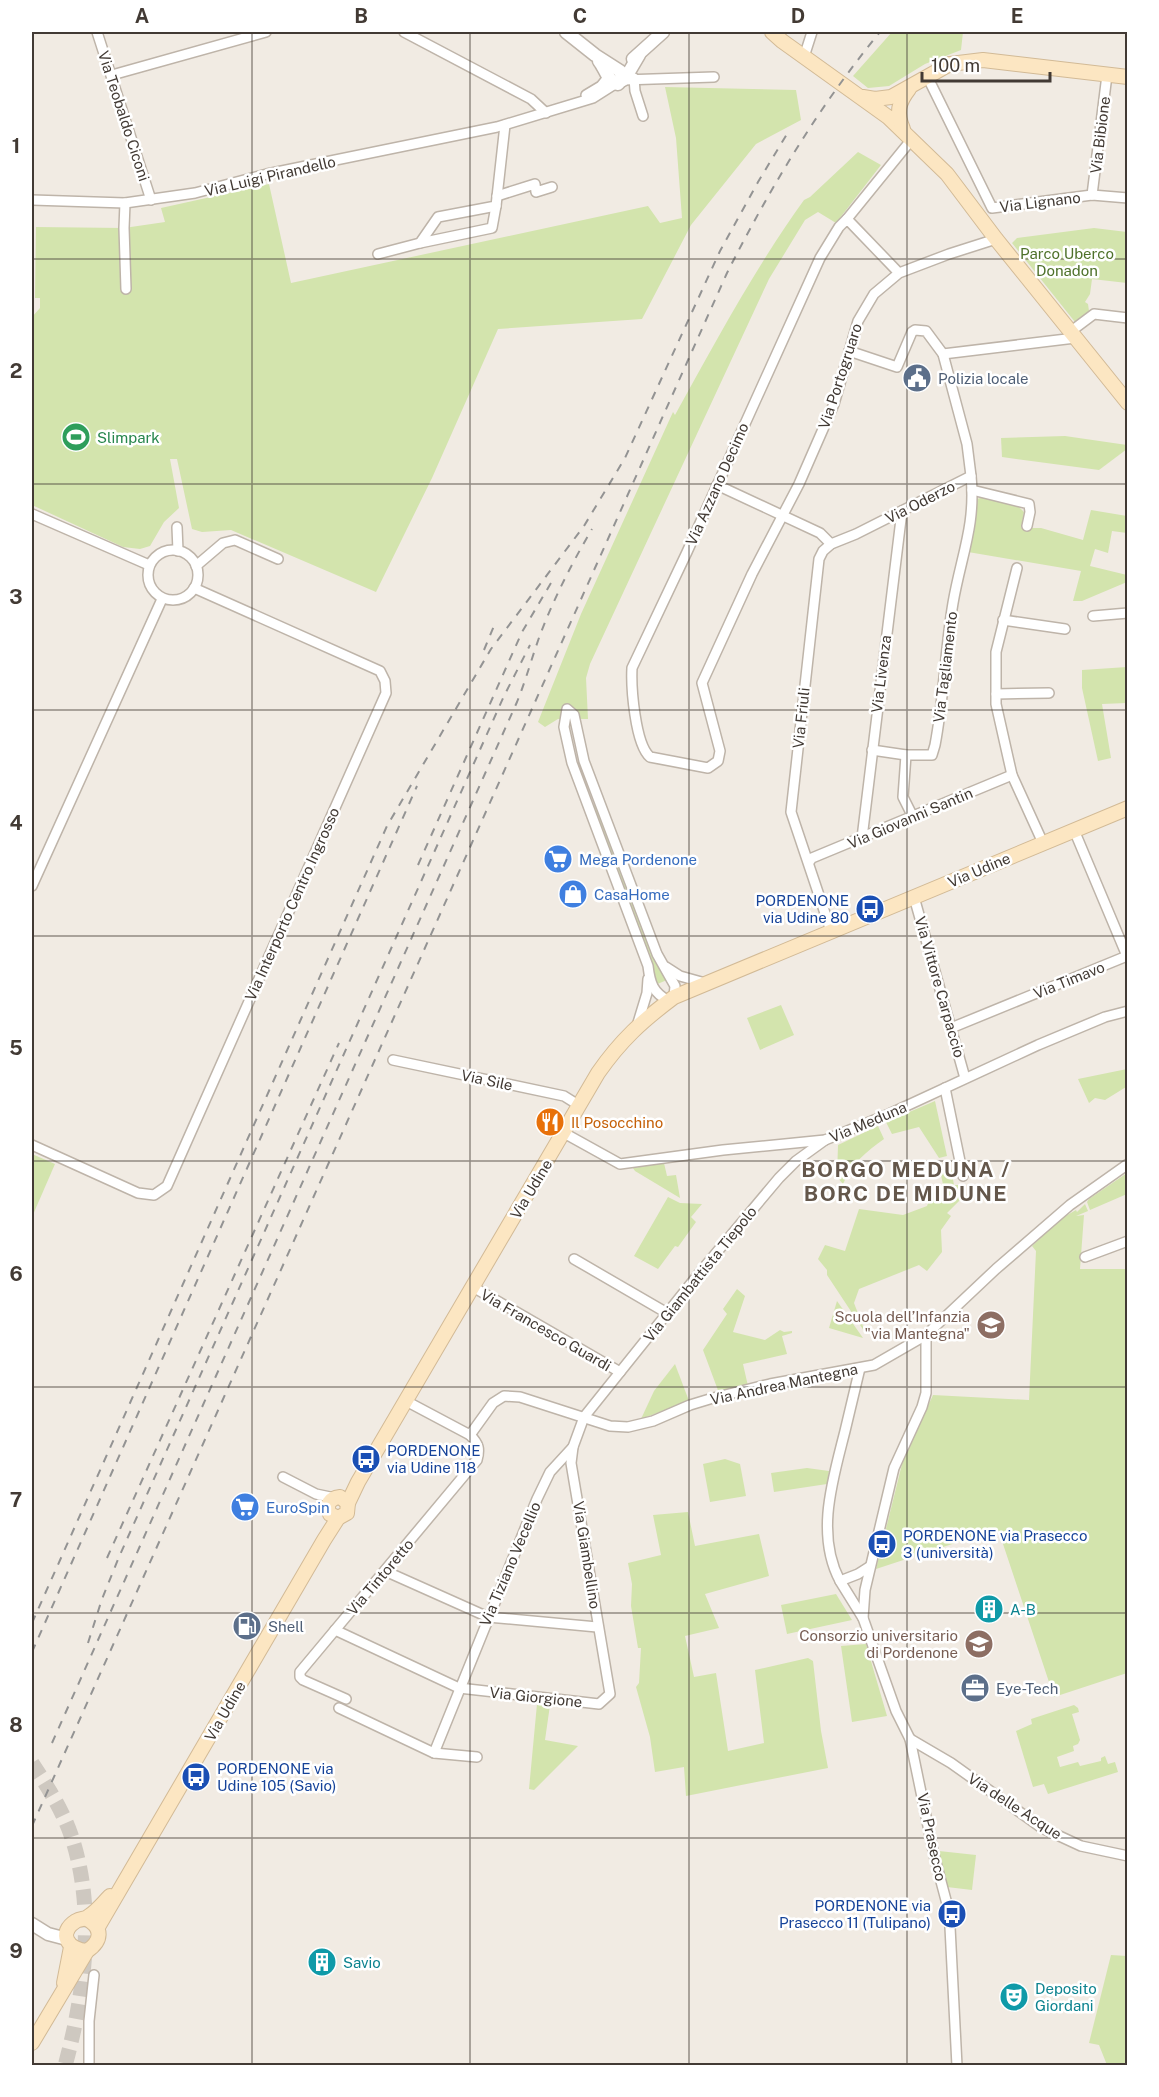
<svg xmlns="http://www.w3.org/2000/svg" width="1159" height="2097" font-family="'Public Sans',sans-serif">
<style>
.green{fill:#d3e4ad}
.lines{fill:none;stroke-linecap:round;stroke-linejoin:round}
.primary-tunnel{stroke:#cec8c0;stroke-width:15;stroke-dasharray:15 8;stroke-linecap:butt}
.minor-casing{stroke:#beb4a9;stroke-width:12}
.tertiary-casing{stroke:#beb4a9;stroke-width:15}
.secondary-casing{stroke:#d2ba96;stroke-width:16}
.minor{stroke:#fff;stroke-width:9}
.tertiary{stroke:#fff;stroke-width:12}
.secondary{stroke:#fce6c2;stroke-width:14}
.rail{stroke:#939393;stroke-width:2;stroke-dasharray:8 8;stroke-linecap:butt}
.grid{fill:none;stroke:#423a34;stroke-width:1.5;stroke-opacity:0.55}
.labels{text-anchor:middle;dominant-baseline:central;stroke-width:5;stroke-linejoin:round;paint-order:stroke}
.street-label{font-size:15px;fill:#423a34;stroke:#fff}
.park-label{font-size:15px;fill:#4e712a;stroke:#fff}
.service-label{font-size:15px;fill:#4e5e75;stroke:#fff;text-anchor:start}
.leisure-label{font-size:15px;fill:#27864d;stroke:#fff;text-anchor:start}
.shop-label{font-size:15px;fill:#366cbe;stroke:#fff;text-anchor:start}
.transit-label{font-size:15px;fill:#164399;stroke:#fff;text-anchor:start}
.food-label{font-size:15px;fill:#c56008;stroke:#fff;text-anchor:start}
.education-label{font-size:15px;fill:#785e54;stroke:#fff;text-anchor:end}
.culture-label{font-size:15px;fill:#0d838f;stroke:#fff;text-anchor:start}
.district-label{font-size:21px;font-weight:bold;letter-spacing:1.5px;fill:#64574b;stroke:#fff}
.neatline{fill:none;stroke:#423a34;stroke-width:2}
.grid-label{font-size:20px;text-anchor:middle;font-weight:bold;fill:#423a34}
</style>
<rect width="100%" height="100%" fill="#f1ebe3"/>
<g class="green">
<path d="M892 32H963L961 50 925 64 889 86 868 88 853 76Z"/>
<path d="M665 87 796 90 801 120 756 144 691 225 642 319 498 329 432 478 376 592 231 530 202 532 192 529 177 459H170L179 508 164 522 150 546 140 549 123 547 32 505V317L40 308V298H35L36 227 124 228 165 222 161 208 269 184 291 283 648 206 660 223 682 218 676 138Z"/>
<path d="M858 152 881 165 836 223 818 212 805 220 769 279 590 664 586 678 588 719H558L545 727 538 722 581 614 673 412 675 415C716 341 755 268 804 200L810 197Z"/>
<path d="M1094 228 1127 232V283L1092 279 1090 294 1085 302 1088 304 1089 311 1075 322 1012 243 1017 238Z"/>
<path d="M1065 436 1127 445V449L1099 470 1002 457 1001 438Z"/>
<path d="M983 497 1019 507 1024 512 1021 528H1041L1083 540 1091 510 1127 516V533L1112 531 1108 553 1095 549 1090 566 1127 575V582L1082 601H1073L1081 571 968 552 977 499Z"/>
<path d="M1127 667V703L1102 704 1111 758 1098 761 1082 688V670Z"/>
<path d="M595 805 653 958 667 980 655 985 654 971 650 956 594 806Z"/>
<path d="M781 1005 794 1035 760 1050 747 1018Z"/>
<path d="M1127 1069V1088L1126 1087 1105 1100 1095 1098 1089 1103 1078 1079Z"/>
<path d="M935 1101 947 1156 939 1158 919 1127 892 1134 886 1122Z"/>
<path d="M878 1126 884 1139C866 1152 852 1163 843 1184L837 1177 838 1145Z"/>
<path d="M32 1154 55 1164 32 1217Z"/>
<path d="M664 1163 667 1176 676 1175 680 1198 635 1171 633 1168Z"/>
<path d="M950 1163 954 1185H962L960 1200 947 1213 951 1216 941 1230 942 1252 927 1271 919 1265 859 1289 854 1303 866 1334 827 1275V1270L818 1259 825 1245 845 1251 859 1209 903 1215 927 1206 930 1198 928 1194 944 1189 939 1166Z"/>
<path d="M1127 1173V1194L1090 1210 1087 1202 1089 1199Z"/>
<path d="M668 1197 680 1203 702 1204 691 1217 696 1222 678 1247 675 1246 658 1269 634 1256Z"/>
<path d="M1085 1204 1088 1211 1076 1216 1084 1215 1080 1269H1127V1673L1054 1697 998 1529 876 1569 903 1460 933 1395 1029 1400 1036 1251 1032 1246 1062 1218 1076 1210 1077 1212Z"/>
<path d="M737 1289 745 1296 733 1332 765 1340 780 1330 784 1332 792 1331V1333L782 1336 787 1354 743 1364 748 1386 719 1393 703 1350 727 1314 723 1309Z"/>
<path d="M837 1301 863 1338 829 1328Z"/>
<path d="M675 1364 689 1401 641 1419 654 1391Z"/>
<path d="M725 1459 740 1464 746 1496 710 1502 703 1464Z"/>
<path d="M807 1468 829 1471 827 1484 774 1492 771 1473Z"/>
<path d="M688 1512 695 1546 759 1534 769 1576 705 1594 719 1628 685 1636 694 1677 716 1673 728 1751 764 1743 755 1670 808 1658 813 1661 821 1731 828 1768 686 1796 684 1767 655 1772 650 1737 636 1687 639 1683 641 1648H638L631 1606 632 1584 628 1563 661 1555 653 1515Z"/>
<path d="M836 1594 852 1620 787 1634 781 1605Z"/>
<path d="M866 1644 887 1716 852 1722 841 1646Z"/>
<path d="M537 1704 550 1705 545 1740 578 1746 534 1790 529 1789Z"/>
<path d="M1074 1705 1078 1708 1079 1712 1072 1714 1080 1740 1078 1744 1073 1746 1074 1751 1057 1757 1060 1767 1078 1762 1080 1766 1101 1761V1758L1105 1756 1108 1764 1115 1762 1118 1772 1048 1794 1044 1784 1033 1787 1016 1731 1032 1724 1031 1719Z"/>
<path d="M939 1851 976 1855 972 1890 947 1887Z"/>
<path d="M1111 1955 1127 1956V2065H1107L1099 2045 1089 2043Z"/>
</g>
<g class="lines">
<path class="primary-tunnel" d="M32 1763C47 1786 62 1809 71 1835 96 1909 85 1992 65 2066"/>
<g class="minor-casing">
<g id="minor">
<path d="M97 32 151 200"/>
<path d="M404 32 531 99 546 113"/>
<path d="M804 57 812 32"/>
<path d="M112 75 266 32"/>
<path d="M927 76 992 208 1092 195 1128 198"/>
<path d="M634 78 635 91 643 116"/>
<path d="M623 80 714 77"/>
<path d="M586 95 601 86 609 76"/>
<path d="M1092 195 1107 75"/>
<path d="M497 196 535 184 536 192 552 187"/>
<path d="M32 200 125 203 195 193 267 174 497 127 593 98 615 84"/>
<path d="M125 203 124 228 126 289"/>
<path d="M847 219 912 139"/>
<path d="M420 243 492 228 496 206"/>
<path d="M378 254 420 243 438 217 496 206 505 125"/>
<path d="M899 273 847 219 839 227 820 258 687 552 632 668C631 687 635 744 650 757L708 768 718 761 720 751 702 683 752 574 799 484 834 404 858 321 874 294 899 273 949 254 996 239"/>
<path d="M1070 332 1094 314 1128 318"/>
<path d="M943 354 1075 338"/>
<path d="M717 485 820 533 831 544"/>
<path d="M972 490 1029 504 1030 512 1027 526"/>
<path d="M32 514 149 565"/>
<path d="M177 527 178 551"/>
<circle cx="173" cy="575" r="25"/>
<path d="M196 566 223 543 235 540 278 559"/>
<path d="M1017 568 996 652V704L1012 775 1043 843"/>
<path d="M1093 616 1128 613"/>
<path d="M1003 620 1065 629"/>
<path d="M996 694 1049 693"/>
<path d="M872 750 906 755"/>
<path d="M913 817 903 797 906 755H932L935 745C944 698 945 650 953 603 961 556 976 525 971 476"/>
<path d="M862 838 902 511"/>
<path d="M809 862 812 858 1012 775"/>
<path d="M32 886 162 599"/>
<path d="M914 897 965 1078"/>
<path d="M831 931 791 812 819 559 823 551 831 544 856 534 971 476 967 444 943 354 926 331 915 330 912 332 897 367 849 351"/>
<path d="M666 967 680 976 705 983"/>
<path d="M669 1001C653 993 650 983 648 966L572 763 564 727 567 709 574 715 584 761 657 954 675 986 674 997"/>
<path d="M637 1026 647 993 648 979"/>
<path d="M951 1028 1127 956 1074 830"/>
<path d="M393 1060 564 1096 580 1106"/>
<path d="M945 1088 963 1176"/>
<path d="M564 1133 620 1164 723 1150 825 1140 889 1114 1038 1045 1105 1017 1128 1011"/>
<path d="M32 1145 138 1193 154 1195 167 1186 386 693 385 681 380 671 194 588"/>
<path d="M1085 1257 1128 1241"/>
<path d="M574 1259 667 1313"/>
<path d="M473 1287 620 1372"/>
<path d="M926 1335V1393L922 1407 894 1468 865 1590 863 1618 896 1711 910 1739 934 1855 947 1904 950 1927 957 2066"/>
<path d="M406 1401 470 1435 493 1403 504 1396 520 1397 610 1426 628 1427 653 1421 690 1405 713 1398 770 1384 874 1365 926 1335 996 1269 1070 1205 1128 1164"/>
<path d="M283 1477 316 1494 335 1498"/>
<path d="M385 1571 488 1617 597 1627"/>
<path d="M840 1581C815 1534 833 1479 845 1431 850 1410 855 1389 860 1368"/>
<path d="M863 1618 840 1581 858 1574 869 1567"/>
<path d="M335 1630 459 1688 599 1704 610 1694 571 1463 573 1447 584 1417 701 1271 779 1178 796 1161 825 1140"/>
<path d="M346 1699 303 1680 300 1677V1672L477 1460C480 1449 479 1444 470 1435"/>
<path d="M339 1708 434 1753 537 1499 550 1472 573 1447"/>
<path d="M910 1739 951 1763 1042 1828 1081 1846 1128 1856"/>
<path d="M434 1753 477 1757"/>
<path d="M89 2066V2021L94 1975"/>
</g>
</g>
<g class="tertiary-casing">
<g id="tertiary">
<path d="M566 32 595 55 620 71 623 80"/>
<path d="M633 59 663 32"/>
<path d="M599 61C605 68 608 83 618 84L629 72 639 55"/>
<path d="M32 1924 48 1934 67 1939"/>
</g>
</g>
<g class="secondary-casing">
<g id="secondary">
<path d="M772 32 782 41 888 117 947 174 996 239 1128 403"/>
<path d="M863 97 875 99 891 97 950 64 983 60 1128 77"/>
<path d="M903 129C896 113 898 103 909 89"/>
<path d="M338 1518 330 1514C325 1505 330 1498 340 1497L348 1503"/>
<path d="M98 1927 324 1540 338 1518 347 1513 348 1503 358 1482 598 1073C621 1040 642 1021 674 997L1128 808"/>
<path d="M87 1951C68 1950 57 1933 76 1921 81 1918 85 1920 89 1916 97 1911 103 1903 110 1896"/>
<path d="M64 1983 71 1947"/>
<path d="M32 2043 87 1951C102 1941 103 1928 87 1919"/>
</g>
</g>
<use href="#minor" class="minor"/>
<use href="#tertiary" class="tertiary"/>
<use href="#secondary" class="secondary"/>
<g class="rail">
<path d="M484 650 496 621"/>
<path d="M418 865 522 632 551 583"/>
<path d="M107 1558 339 1043"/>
<path d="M32 1623 387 826 491 649 584 526 625 458 720 251 758 182 790 129"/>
<path d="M88 1643 102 1599 119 1557 504 696 530 645"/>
<path d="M32 1652 417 786"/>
<path d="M52 1743 517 702C526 680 532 657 540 635 554 598 572 563 592 529"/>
<path d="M32 1826 727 273C770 188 819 106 880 32"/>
</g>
</g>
<path class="grid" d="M252 32V2066M470 32V2066M689 32V2066M907 32V2066M32 259H1128M32 484H1128M32 710H1128M32 936H1128M32 1161H1128M32 1387H1128M32 1613H1128M32 1838H1128"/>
<defs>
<g id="civic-disc" transform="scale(1.5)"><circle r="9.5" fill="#5c6f8a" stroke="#fff"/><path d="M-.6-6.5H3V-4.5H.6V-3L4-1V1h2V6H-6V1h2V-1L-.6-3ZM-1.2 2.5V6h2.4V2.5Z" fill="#fff"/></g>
<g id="stadium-disc" transform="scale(1.5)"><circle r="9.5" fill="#2e9e5b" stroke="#fff"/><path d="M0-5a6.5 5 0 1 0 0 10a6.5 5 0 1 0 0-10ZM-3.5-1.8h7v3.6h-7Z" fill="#fff"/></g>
<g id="supermarket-disc" transform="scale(1.5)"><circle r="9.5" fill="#3f7fe0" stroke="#fff"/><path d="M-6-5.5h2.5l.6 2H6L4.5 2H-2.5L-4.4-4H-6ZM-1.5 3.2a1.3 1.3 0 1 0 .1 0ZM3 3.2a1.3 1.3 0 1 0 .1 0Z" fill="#fff"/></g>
<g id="shop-disc" transform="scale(1.5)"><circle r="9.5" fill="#3f7fe0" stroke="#fff"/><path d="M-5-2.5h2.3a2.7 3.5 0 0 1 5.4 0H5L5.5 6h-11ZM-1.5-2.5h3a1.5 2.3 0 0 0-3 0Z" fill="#fff"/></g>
<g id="bus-disc" transform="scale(1.5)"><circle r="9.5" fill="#1a4fb4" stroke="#fff"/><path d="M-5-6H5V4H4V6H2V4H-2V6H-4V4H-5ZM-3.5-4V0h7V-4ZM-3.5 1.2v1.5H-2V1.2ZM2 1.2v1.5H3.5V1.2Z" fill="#fff"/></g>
<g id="restaurant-disc" transform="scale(1.5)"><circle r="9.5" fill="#e8710a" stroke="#fff"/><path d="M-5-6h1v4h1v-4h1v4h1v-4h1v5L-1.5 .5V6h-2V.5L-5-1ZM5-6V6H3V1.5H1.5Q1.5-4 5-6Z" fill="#fff"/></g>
<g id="school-disc" transform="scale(1.5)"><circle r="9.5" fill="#8d6e63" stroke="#fff"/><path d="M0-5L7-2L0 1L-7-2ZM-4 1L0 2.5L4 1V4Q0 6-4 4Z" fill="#fff"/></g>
<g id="building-disc" transform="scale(1.5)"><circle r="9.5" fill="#0f9aa8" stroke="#fff"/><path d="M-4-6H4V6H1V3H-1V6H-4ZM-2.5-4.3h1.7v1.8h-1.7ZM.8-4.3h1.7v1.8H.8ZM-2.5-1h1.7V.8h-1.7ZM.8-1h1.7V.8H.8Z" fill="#fff"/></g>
<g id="fuel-disc" transform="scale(1.5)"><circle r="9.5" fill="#5c6f8a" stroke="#fff"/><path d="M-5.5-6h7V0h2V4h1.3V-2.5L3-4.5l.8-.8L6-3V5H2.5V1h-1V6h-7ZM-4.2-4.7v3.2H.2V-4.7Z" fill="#fff"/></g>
<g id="university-disc" transform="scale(1.5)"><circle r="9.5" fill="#8d6e63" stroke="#fff"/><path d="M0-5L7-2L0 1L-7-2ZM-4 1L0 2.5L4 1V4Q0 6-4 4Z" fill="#fff"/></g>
<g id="office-disc" transform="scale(1.5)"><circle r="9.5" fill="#5c6f8a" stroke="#fff"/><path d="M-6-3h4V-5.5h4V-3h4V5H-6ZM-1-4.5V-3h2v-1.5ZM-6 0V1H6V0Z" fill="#fff"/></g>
<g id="theatre-disc" transform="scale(1.5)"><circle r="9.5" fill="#0f9aa8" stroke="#fff"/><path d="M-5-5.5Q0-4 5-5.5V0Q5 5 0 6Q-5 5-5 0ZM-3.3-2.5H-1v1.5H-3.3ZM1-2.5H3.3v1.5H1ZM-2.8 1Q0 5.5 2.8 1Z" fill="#fff"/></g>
</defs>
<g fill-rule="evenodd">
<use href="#civic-disc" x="917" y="378"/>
<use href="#stadium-disc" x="76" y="437"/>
<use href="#supermarket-disc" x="558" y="859"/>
<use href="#shop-disc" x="573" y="894"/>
<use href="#bus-disc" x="870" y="909"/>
<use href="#restaurant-disc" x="550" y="1122"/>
<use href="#school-disc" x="991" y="1325"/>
<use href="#bus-disc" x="366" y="1459"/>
<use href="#supermarket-disc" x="245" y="1507"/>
<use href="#bus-disc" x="882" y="1544"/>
<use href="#building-disc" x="989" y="1609"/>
<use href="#fuel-disc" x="247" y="1626"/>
<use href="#university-disc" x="979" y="1644"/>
<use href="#office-disc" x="975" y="1688"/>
<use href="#bus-disc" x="196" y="1777"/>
<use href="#bus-disc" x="952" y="1914"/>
<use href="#building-disc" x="322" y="1962"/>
<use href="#theatre-disc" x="1014" y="1997"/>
</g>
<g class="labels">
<g class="street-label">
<text transform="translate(124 116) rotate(72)">Via Teobaldo Ciconi</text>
<text transform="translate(1100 135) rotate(-83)">Via Bibione</text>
<text transform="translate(270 176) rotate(-13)">Via Luigi Pirandello</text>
<text transform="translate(1040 202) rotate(-7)">Via Lignano</text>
<text transform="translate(840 376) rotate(-72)">Via Portogruaro</text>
<text transform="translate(717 484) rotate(-66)">Via Azzano Decimo</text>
<text transform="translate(920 502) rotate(-27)">Via Oderzo</text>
<text transform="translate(945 667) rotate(-83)">Via Tagliamento</text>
<text transform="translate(881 674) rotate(-83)">Via Livenza</text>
<text transform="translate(801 718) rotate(-84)">Via Friuli</text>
<text transform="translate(910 818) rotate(-23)">Via Giovanni Santin</text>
<text transform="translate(979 870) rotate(-23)">Via Udine</text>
<text transform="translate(292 904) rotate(-66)">Via Interporto Centro Ingrosso</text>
<text transform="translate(1069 980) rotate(-22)">Via Timavo</text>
<text transform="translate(940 987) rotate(74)">Via Vittore Carpaccio</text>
<text transform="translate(487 1080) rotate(12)">Via Sile</text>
<text transform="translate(868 1122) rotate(-23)">Via Meduna</text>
<text transform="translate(531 1189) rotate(-59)">Via Udine</text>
<text transform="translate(700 1274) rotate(-51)">Via Giambattista Tiepolo</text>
<text transform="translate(546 1330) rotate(30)">Via Francesco Guardi</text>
<text transform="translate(784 1384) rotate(-12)">Via Andrea Mantegna</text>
<text transform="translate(587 1555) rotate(81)">Via Giambellino</text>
<text transform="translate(510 1564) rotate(-67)">Via Tiziano Vecellio</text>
<text transform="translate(380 1577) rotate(-50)">Via Tintoretto</text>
<text transform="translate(536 1697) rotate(6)">Via Giorgione</text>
<text transform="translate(225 1711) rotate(-60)">Via Udine</text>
<text transform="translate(1015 1806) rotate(33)">Via delle Acque</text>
<text transform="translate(932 1837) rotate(78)">Via Prasecco</text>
</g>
<g class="park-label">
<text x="1067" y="253">Parco Uberco<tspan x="1067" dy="17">Donadon</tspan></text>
</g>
<g class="service-label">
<text x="938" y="378">Polizia locale</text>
<text x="268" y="1626">Shell</text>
<text x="996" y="1688">Eye-Tech</text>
</g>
<g class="leisure-label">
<text x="97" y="437">Slimpark</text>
</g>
<g class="shop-label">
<text x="579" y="859">Mega Pordenone</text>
<text x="594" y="894">CasaHome</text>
<text x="266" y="1507">EuroSpin</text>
</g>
<g class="transit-label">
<text x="849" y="900" text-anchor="end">PORDENONE<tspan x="849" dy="17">via Udine 80</tspan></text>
<text x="387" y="1450">PORDENONE<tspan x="387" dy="17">via Udine 118</tspan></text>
<text x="903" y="1535">PORDENONE via Prasecco<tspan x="903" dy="17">3 (università)</tspan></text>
<text x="217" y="1768">PORDENONE via<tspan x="217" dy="17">Udine 105 (Savio)</tspan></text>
<text x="931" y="1905" text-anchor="end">PORDENONE via<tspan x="931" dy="17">Prasecco 11 (Tulipano)</tspan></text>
</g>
<g class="food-label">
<text x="571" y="1122">Il Posocchino</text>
</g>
<g class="education-label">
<text x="970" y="1316">Scuola dell’Infanzia<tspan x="970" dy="17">"via Mantegna"</tspan></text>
<text x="958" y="1635">Consorzio universitario<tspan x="958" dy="17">di Pordenone</tspan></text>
</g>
<g class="culture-label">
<text x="1010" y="1609">A-B</text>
<text x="343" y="1962">Savio</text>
<text x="1035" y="1988">Deposito<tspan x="1035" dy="17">Giordani</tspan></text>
</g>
<g class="district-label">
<text x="906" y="1169">BORGO MEDUNA /<tspan x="906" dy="24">BORC DE MIDUNE</tspan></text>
</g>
</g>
<rect width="1159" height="2097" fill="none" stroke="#ffffff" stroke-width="66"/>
<path d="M922 72v9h128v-9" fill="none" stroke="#423a34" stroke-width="3"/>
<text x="931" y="72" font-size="18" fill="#423a34" stroke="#ffffff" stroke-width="4.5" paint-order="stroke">100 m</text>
<rect x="33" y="33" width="1093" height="2031" class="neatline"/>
<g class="grid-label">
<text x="142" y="23">A</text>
<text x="361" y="23">B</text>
<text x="580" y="23">C</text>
<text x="798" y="23">D</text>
<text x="1017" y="23">E</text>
<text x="16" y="153">1</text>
<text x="16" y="378">2</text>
<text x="16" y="604">3</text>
<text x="16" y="830">4</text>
<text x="16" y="1055">5</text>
<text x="16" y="1281">6</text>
<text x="16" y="1507">7</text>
<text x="16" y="1732">8</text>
<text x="16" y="1958">9</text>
</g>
</svg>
